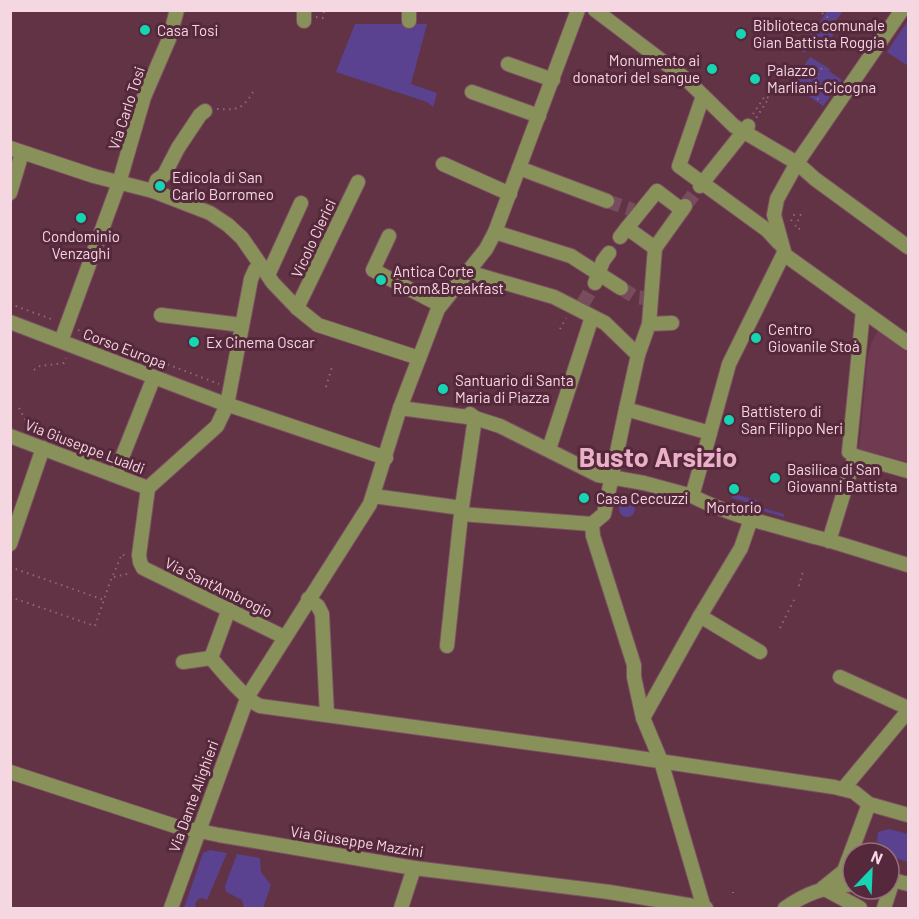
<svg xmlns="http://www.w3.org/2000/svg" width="919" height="919" font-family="Barlow,sans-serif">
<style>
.built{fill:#703a50}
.green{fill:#5a4290}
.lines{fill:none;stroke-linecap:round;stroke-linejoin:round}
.minor-tunnel{stroke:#774c5c;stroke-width:14;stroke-dasharray:14 7;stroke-linecap:butt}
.minor-casing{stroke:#7c5161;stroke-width:16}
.path{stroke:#916877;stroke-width:2;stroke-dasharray:1.5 4.5;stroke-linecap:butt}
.minor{stroke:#89915b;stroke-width:14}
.poi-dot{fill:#16d5b3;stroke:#55283b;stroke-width:2}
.labels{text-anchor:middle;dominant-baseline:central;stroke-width:6;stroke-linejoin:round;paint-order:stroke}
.poi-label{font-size:15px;fill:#f5d7e1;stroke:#55283b;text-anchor:start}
.street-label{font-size:15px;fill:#f5d7e1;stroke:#55283b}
.town-label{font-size:27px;font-weight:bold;fill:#eab1c6;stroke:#55283b}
</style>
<rect width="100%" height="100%" fill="#613345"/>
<path class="built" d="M878 331 908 353V462L859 449 868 355 872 341Z"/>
<g class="green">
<path d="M828 10 843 11 831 27 836 31 826 45 815 38 805 53 800 50Z"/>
<path d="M908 20V66L887 52Z"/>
<path d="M355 24H427L411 84 437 93 433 107 427 102 336 72Z"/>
<path d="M810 57 830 69 829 71 842 80 823 106 791 84Z"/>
<path d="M733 494 757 500 756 506 784 514V517L746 506 744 501 732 498Z"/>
<circle cx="627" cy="509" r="8"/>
<path d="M889 829 908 834 907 858 908 862 889 856V853H885L886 851 884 845 877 842 878 832Z"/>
<path d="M210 850 227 853 207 900 203 898 198 899 195 904 196 908H184L203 853Z"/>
<path d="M237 854 260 858 261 872 271 885 263 908H244L242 900 226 892 225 886Z"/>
</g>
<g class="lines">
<g class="minor-tunnel">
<path d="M607 201 633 210"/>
<path d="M685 206 700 186"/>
<path d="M621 288 635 297 645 298"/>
<path d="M582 305 595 283"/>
</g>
<g class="minor-casing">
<g id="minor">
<path d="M595 10 686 79 734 126 797 163 815 179 908 247"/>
<path d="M902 10 797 163 777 199 774 215 785 255 908 343"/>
<path d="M304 21V10"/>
<path d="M409 21V10"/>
<path d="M508 64 553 80"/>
<path d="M472 92 539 116"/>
<path d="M703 96 679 166 767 230 779 243"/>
<path d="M10 148 94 176 153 191 210 213 228 225 242 238 273 283 297 308 318 325 419 358"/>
<path d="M443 164 510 194"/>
<path d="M519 168 607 201"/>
<path d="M700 186 748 126"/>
<path d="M153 191 157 180 164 175 178 148 200 115 205 111"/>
<path d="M10 193 22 153"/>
<path d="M627 228 657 191 682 210"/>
<path d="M495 232 571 256 621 288"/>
<path d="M389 236 373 270 440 305"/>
<path d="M620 237 627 228 655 248"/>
<path d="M268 275 301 203"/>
<path d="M595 283 603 261 609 253"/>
<path d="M297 308 358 182"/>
<path d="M863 311 849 452 855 456 908 471"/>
<path d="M161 315 242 325"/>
<path d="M10 322 217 401 386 458"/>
<path d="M649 324 655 248 685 206"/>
<path d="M61 341 119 183 144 97 169 39 177 10"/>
<path d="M638 355 649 324 672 323"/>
<path d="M400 408 475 418 500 426 598 475 644 483 692 496 710 433 626 409 638 355 605 323 554 297 468 272"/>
<path d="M710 433 729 364 784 253"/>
<path d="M10 436 148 488"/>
<path d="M549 449 592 317"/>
<path d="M115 475 154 377"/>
<path d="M148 488 217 426 227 405 251 279 255 270 261 265"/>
<path d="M148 488 139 555 140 562 143 568 284 637"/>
<path d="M373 496 462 508"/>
<path d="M692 496C731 516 773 525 815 537 847 545 877 556 908 565"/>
<path d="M461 514 592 524"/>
<path d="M592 524 593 536 634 665V677L643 718 661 761 704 908"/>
<path d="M592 524 604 514 626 409"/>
<path d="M829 541 855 456"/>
<path d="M10 544 43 448"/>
<path d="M308 599 318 606 322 614 327 715"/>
<path d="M229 609 211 658C222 671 246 700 260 706L612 754 834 787 854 792 869 804"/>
<path d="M700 616 760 652"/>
<path d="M447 646 461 514 475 418 470 414"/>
<path d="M183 662 211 658"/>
<path d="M840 677 908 708"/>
<path d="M643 718 700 616 741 548 751 519"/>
<path d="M10 772 175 826 219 835 414 868 609 892 706 908"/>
<path d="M843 789 908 711"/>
<path d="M889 879 908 884"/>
<path d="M823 888 844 871 869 804 908 815"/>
<path d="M823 888 860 908"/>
<path d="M171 908 248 696 370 504 400 408 438 309 486 249 495 232 578 10"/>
<path d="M401 908 414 868"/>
<path d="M785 908C811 890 823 889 853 884"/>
<path d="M884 908 893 880"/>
</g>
</g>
<g class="path">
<path d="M822 13 849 33"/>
<path d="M316 17 323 18 324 10"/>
<path d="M781 76 782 72 822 102"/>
<path d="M773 88 775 89"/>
<path d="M807 89 824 65"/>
<path d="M217 109C237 110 242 110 253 92"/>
<path d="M753 114 765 96 769 98 756 118"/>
<path d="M791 221 796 211"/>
<path d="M800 229 795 227 801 214"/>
<path d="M10 304 54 320"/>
<path d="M560 329 566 318"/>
<path d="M78 330 219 384"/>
<path d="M34 370 40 366 64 363 66 358"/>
<path d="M326 387 332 367"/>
<path d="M19 408 27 423 26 427"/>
<path d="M10 567 104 600"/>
<path d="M114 577 131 573"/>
<path d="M799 586 803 571"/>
<path d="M10 597 95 626 110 582 122 554 125 556"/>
<path d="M780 628 796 596"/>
<path d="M733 893V892"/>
</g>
<use href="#minor" class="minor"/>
</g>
<g class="poi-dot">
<circle cx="145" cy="30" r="6"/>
<circle cx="741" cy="34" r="6"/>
<circle cx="712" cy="69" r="6"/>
<circle cx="755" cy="79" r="6"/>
<circle cx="160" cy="186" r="6"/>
<circle cx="81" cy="218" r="6"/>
<circle cx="381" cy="280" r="6"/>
<circle cx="756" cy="338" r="6"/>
<circle cx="194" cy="342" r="6"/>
<circle cx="443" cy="389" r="6"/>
<circle cx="729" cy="420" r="6"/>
<circle cx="775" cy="478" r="6"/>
<circle cx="734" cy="489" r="6"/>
<circle cx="584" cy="498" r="6"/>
</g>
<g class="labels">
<g class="poi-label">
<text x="753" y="25">Biblioteca comunale<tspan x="753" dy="17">Gian Battista Roggia</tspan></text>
<text x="157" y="30">Casa Tosi</text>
<text x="700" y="60" text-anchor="end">Monumento ai<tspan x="700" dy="17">donatori del sangue</tspan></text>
<text x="767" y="70">Palazzo<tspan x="767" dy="17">Marliani-Cicogna</tspan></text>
<text x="172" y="177">Edicola di San<tspan x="172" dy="17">Carlo Borromeo</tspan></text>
<text x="81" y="236" text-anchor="middle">Condominio<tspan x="81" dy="17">Venzaghi</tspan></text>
<text x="393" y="271">Antica Corte<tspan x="393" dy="17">Room&amp;Breakfast</tspan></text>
<text x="768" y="329">Centro<tspan x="768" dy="17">Giovanile Stoà</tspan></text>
<text x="206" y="342">Ex Cinema Oscar</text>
<text x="455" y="380">Santuario di Santa<tspan x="455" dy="17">Maria di Piazza</tspan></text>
<text x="741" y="411">Battistero di<tspan x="741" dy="17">San Filippo Neri</tspan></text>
<text x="787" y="469">Basilica di San<tspan x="787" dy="17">Giovanni Battista</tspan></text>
<text x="596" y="498">Casa Ceccuzzi</text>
<text x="734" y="507" text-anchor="middle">Mortorio</text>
</g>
<g class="street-label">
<text transform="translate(126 108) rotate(-72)">Via Carlo Tosi</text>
<text transform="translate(313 238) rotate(-65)">Vicolo Clerici</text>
<text transform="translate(125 348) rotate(21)">Corso Europa</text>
<text transform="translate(85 446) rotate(21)">Via Giuseppe Lualdi</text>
<text transform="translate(219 587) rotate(26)">Via Sant'Ambrogio</text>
<text transform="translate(193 796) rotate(-70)">Via Dante Alighieri</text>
<text transform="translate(357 841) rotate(9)">Via Giuseppe Mazzini</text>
</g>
<g class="town-label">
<text x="658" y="456">Busto Arsizio</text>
</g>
</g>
<rect width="919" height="919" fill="none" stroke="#f5d7e1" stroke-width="24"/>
<g transform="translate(871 871) rotate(23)"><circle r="28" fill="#55283b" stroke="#956e7d" stroke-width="1.5"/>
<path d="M0-4.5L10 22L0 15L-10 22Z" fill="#16d5b3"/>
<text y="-9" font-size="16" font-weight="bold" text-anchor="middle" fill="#f5d7e1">N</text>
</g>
</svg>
